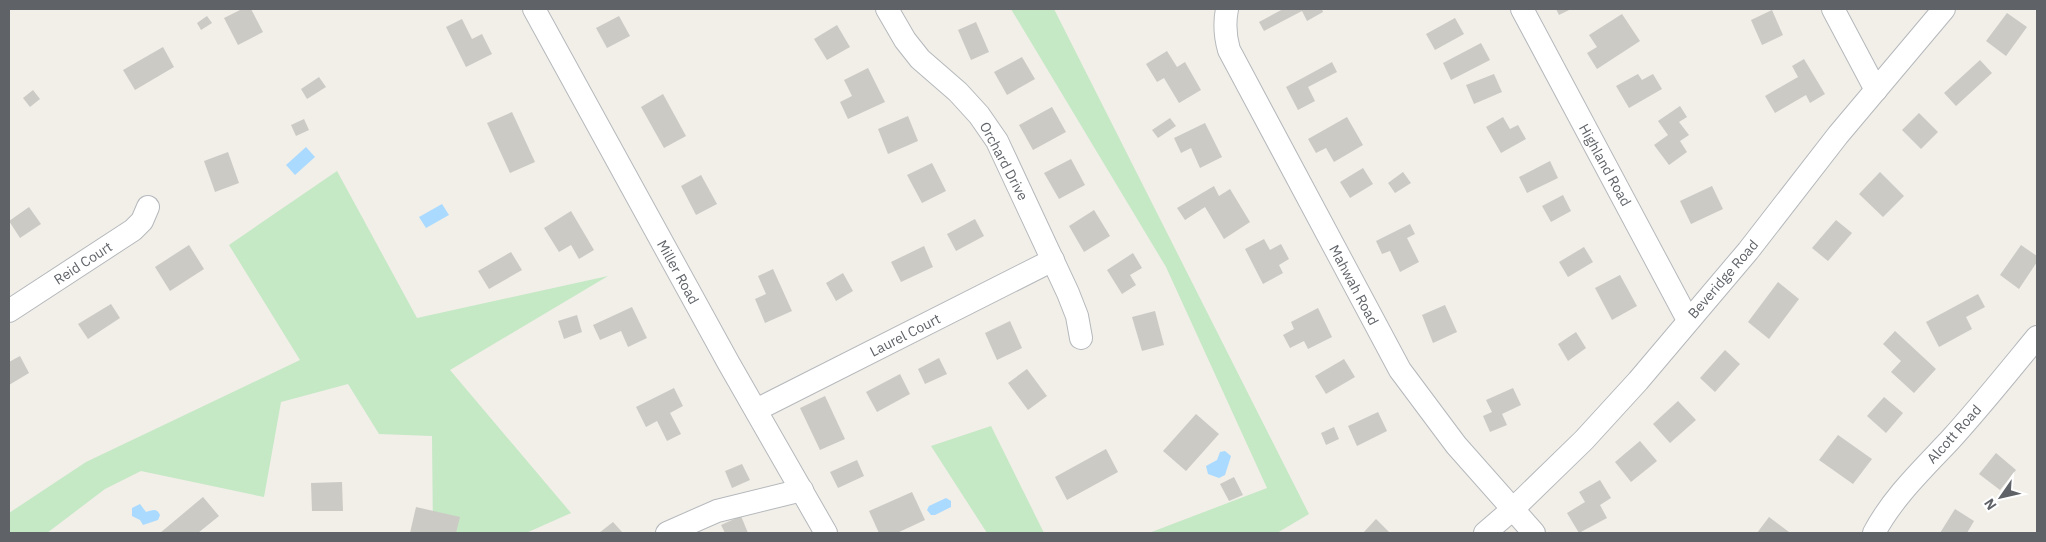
<svg xmlns="http://www.w3.org/2000/svg" width="2046" height="542" font-family="'IBM Plex Sans',sans-serif">
<style>
.green{fill:#c5e8c5}
.water{fill:#aadaff}
.building{fill:#cccac5}
.lines{fill:none;stroke-linecap:round;stroke-linejoin:round}
.minor-casing{stroke:#b5b8bc;stroke-width:24}
.minor{stroke:#fff;stroke-width:22}
.labels{text-anchor:middle;dominant-baseline:central;stroke-width:4.5;stroke-linejoin:round;paint-order:stroke}
.street-label{font-size:14px;fill:#5f6368;stroke:#fff}
</style>
<rect width="100%" height="100%" fill="#f1efe8"/>
<g class="green">
<path d="M1011 9H1054L1309 514 1277 533H1149L1267 488 1166 267Z"/>
<path d="M337 171 417 318 608 276 450 370 571 513 526 533H433L432 436 379 434 348 384 281 402 264 497 141 471 105 489 47 533H9V513L86 462 300 360 229 245Z"/>
<path d="M991 426 1044 533H987L931 446Z"/>
</g>
<g class="water">
<path d="M306 147 315 157 295 175 286 165Z"/>
<path d="M442 204 449 215 426 228 419 217Z"/>
<path d="M1225 451 1231 456 1225 475 1219 478 1208 474 1206 466 1217 460 1220 452Z"/>
<path d="M946 498 951 501V507L935 515H931L927 510 929 506Z"/>
<path d="M140 504 146 512C152 511 156 507 160 515L158 520 143 525 140 520 132 516V508Z"/>
</g>
<g class="building">
<path d="M242 9H251L263 32 238 45 224 18Z"/>
<path d="M1283 9H1322L1323 12 1307 21 1302 11 1264 31 1259 22Z"/>
<path d="M1556 9H1571L1559 15Z"/>
<path d="M1772 10 1783 35 1762 45 1751 20Z"/>
<path d="M2007 13 2027 27 2006 56 1986 41Z"/>
<path d="M1622 14 1640 41 1597 69 1587 53 1597 47 1589 35Z"/>
<path d="M207 16 212 23 201 30 197 23Z"/>
<path d="M619 16 630 36 607 48 596 28Z"/>
<path d="M1455 18 1464 34 1435 50 1426 34Z"/>
<path d="M462 19 472 39 482 34 492 54 466 67 446 27Z"/>
<path d="M976 22 989 52 971 60 958 30Z"/>
<path d="M837 25 850 47 827 60 814 39Z"/>
<path d="M1481 43 1490 60 1451 80 1443 63Z"/>
<path d="M163 47 174 67 135 90 123 70Z"/>
<path d="M1167 51 1177 67 1185 62 1201 90 1179 103 1164 78 1157 82 1146 64Z"/>
<path d="M1022 57 1035 79 1007 95 994 72Z"/>
<path d="M1804 59 1825 94 1810 103 1806 95 1775 113 1765 96 1798 77 1792 66Z"/>
<path d="M1980 60 1992 73 1956 106 1944 93Z"/>
<path d="M1332 62 1337 72 1308 87 1315 101 1298 110 1286 87Z"/>
<path d="M868 68 885 102 848 119 840 102 852 96 844 80Z"/>
<path d="M1494 74 1502 92 1474 104 1466 85Z"/>
<path d="M1638 74 1642 80 1653 74 1662 89 1629 108 1616 86Z"/>
<path d="M319 77 326 87 307 99 301 89Z"/>
<path d="M33 90 40 99 30 107 23 98Z"/>
<path d="M663 94 686 136 664 148 641 107Z"/>
<path d="M1680 106 1687 117 1679 122 1689 135 1680 141 1687 152 1669 165 1654 145 1668 135 1658 121Z"/>
<path d="M1052 107 1066 132 1033 150 1019 125Z"/>
<path d="M512 112 535 162 510 173 487 123Z"/>
<path d="M1919 113 1938 132 1921 149 1902 130Z"/>
<path d="M908 116 918 141 888 154 878 129Z"/>
<path d="M1347 117 1363 145 1334 162 1326 148 1316 153 1308 139Z"/>
<path d="M1503 117 1510 129 1518 125 1526 139 1501 153 1486 127Z"/>
<path d="M1170 118 1176 126 1158 138 1152 130Z"/>
<path d="M304 119 309 130 296 136 291 125Z"/>
<path d="M1205 123 1222 157 1200 168 1191 148 1181 153 1174 138Z"/>
<path d="M228 152 239 183 215 192 204 161Z"/>
<path d="M1071 159 1085 185 1059 199 1044 173Z"/>
<path d="M1550 161 1558 178 1527 193 1519 177Z"/>
<path d="M932 163 946 191 922 203 907 175Z"/>
<path d="M1363 168 1373 184 1350 198 1340 182Z"/>
<path d="M1403 172 1411 183 1395 193 1388 183Z"/>
<path d="M1880 172 1904 196 1883 217 1859 194Z"/>
<path d="M701 175 717 204 696 215 681 186Z"/>
<path d="M1214 186 1219 196 1230 189 1250 222 1224 239 1205 207 1185 220 1177 208Z"/>
<path d="M1712 186 1723 209 1691 224 1680 201Z"/>
<path d="M1563 195 1571 211 1551 222 1542 206Z"/>
<path d="M29 207 41 224 20 238 9 221Z"/>
<path d="M1094 210 1110 236 1084 252 1069 226Z"/>
<path d="M571 211 594 250 579 259 571 245 559 252 544 228Z"/>
<path d="M975 219 984 236 956 251 947 234Z"/>
<path d="M1836 220 1852 233 1828 261 1812 248Z"/>
<path d="M1410 224 1415 234 1407 238 1419 262 1400 272 1390 251 1382 254 1376 241Z"/>
<path d="M1264 239 1270 250 1281 244 1289 259 1279 265 1283 273 1263 284 1245 249Z"/>
<path d="M189 245 204 269 170 291 155 267Z"/>
<path d="M2021 245 2037 256V262L2019 289 2000 275Z"/>
<path d="M924 246 933 267 901 282 891 262Z"/>
<path d="M1584 247 1593 262 1568 277 1559 262Z"/>
<path d="M511 252 522 270 489 289 478 271Z"/>
<path d="M1133 253 1142 268 1130 275 1136 285 1122 294 1107 270Z"/>
<path d="M773 269 792 311 765 323 755 299 766 294 758 276Z"/>
<path d="M843 273 853 291 836 301 826 283Z"/>
<path d="M1620 275 1637 306 1612 320 1595 288Z"/>
<path d="M1778 282 1799 299 1769 339 1748 322Z"/>
<path d="M1978 294 1985 307 1966 317 1972 329 1939 347 1926 322Z"/>
<path d="M111 304 120 318 88 339 78 324Z"/>
<path d="M1445 305 1457 332 1433 343 1422 315Z"/>
<path d="M632 307 647 338 628 347 621 331 600 340 593 325Z"/>
<path d="M1318 308 1332 337 1308 349 1304 341 1290 348 1283 335 1294 329 1291 322Z"/>
<path d="M1155 311 1164 345 1142 351 1132 317Z"/>
<path d="M577 315 582 332 564 339 558 321Z"/>
<path d="M1010 321 1022 348 997 360 985 333Z"/>
<path d="M1895 331 1936 369 1914 393 1891 372 1901 361 1883 344Z"/>
<path d="M1576 332 1586 348 1568 361 1558 344Z"/>
<path d="M1725 350 1740 364 1715 392 1700 378Z"/>
<path d="M20 356 29 373 9 385V362Z"/>
<path d="M939 358 947 374 925 384 918 369Z"/>
<path d="M1344 359 1355 377 1326 394 1315 376Z"/>
<path d="M1027 369 1047 396 1028 410 1008 383Z"/>
<path d="M900 374 910 394 877 412 866 392Z"/>
<path d="M674 388 683 406 670 413 681 434 667 441 657 421 646 427 636 407Z"/>
<path d="M1513 388 1521 405 1502 414 1507 425 1490 432 1483 416 1492 412 1486 400Z"/>
<path d="M825 396 845 439 820 450 800 408Z"/>
<path d="M1884 397 1903 413 1886 433 1867 416Z"/>
<path d="M1678 401 1696 420 1670 443 1653 424Z"/>
<path d="M1378 412 1387 431 1357 446 1348 426Z"/>
<path d="M1196 414 1219 434 1186 471 1163 451Z"/>
<path d="M1334 427 1339 439 1326 445 1321 433Z"/>
<path d="M1838 435 1872 459 1853 484 1819 460Z"/>
<path d="M1640 441 1657 461 1631 482 1615 462Z"/>
<path d="M1106 449 1118 472 1067 500 1055 477Z"/>
<path d="M1996 453 2016 470 2000 490 1979 474Z"/>
<path d="M857 460 864 476 838 488 830 472Z"/>
<path d="M742 464 750 480 732 488 725 471Z"/>
<path d="M1234 477 1243 495 1229 501 1220 484Z"/>
<path d="M1600 480 1611 498 1600 505 1607 518 1579 533 1567 513 1585 502 1579 492Z"/>
<path d="M342 482 343 511H312L311 483Z"/>
<path d="M912 492 925 520 897 533H879L869 511Z"/>
<path d="M203 497 219 516 198 533H160Z"/>
<path d="M416 507 460 517 456 533H410Z"/>
<path d="M1955 509 1974 521 1967 533H1940Z"/>
<path d="M741 516 748 533H725L721 525Z"/>
<path d="M1769 517 1789 532 1788 533H1757Z"/>
<path d="M1376 519 1390 533H1363Z"/>
<path d="M613 522 623 533H599Z"/>
</g>
<g class="lines">
<g class="minor-casing">
<g id="minor">
<path d="M534 9 728 362 826 533"/>
<path d="M887 9 905 40 920 59 958 92 979 115 997 141 1068 293 1077 316 1081 338"/>
<path d="M1227 9C1224 24 1225 36 1229 50L1400 370 1456 445 1534 533"/>
<path d="M1522 9 1688 320"/>
<path d="M1833 9 1876 90"/>
<path d="M9 311 133 230 142 221 148 207"/>
<path d="M756 410 1053 260"/>
<path d="M667 533 717 511 802 490"/>
<path d="M1485 533 1513 509 1584 440 1638 381 1748 251 1838 135 1944 9"/>
<path d="M1874 533C1893 497 1923 469 1951 439 1981 406 2009 371 2037 337"/>
</g>
</g>
<use href="#minor" class="minor"/>
</g>
<g class="labels">
<g class="street-label">
<text transform="translate(1004 161) rotate(62)">Orchard Drive</text>
<text transform="translate(1605 165) rotate(61)">Highland Road</text>
<text transform="translate(83 263) rotate(-33)">Reid Court</text>
<text transform="translate(678 272) rotate(61)">Miller Road</text>
<text transform="translate(1723 279) rotate(-49)">Beveridge Road</text>
<text transform="translate(1354 285) rotate(62)">Mahwah Road</text>
<text transform="translate(905 335) rotate(-27)">Laurel Court</text>
<text transform="translate(1954 434) rotate(-48)">Alcott Road</text>
</g>
</g>
<rect width="2046" height="542" fill="none" stroke="#5f6368" stroke-width="20"/>
<g transform="translate(2001 497) rotate(236)" stroke="#ffffff" stroke-width="4" paint-order="stroke">
<path d="M0-4L9 19L0 12L-9 19Z" fill="#5f6368"/>
<text y="-8" font-size="14" font-weight="bold" text-anchor="middle" fill="#5f6368">N</text>
</g>
</svg>
